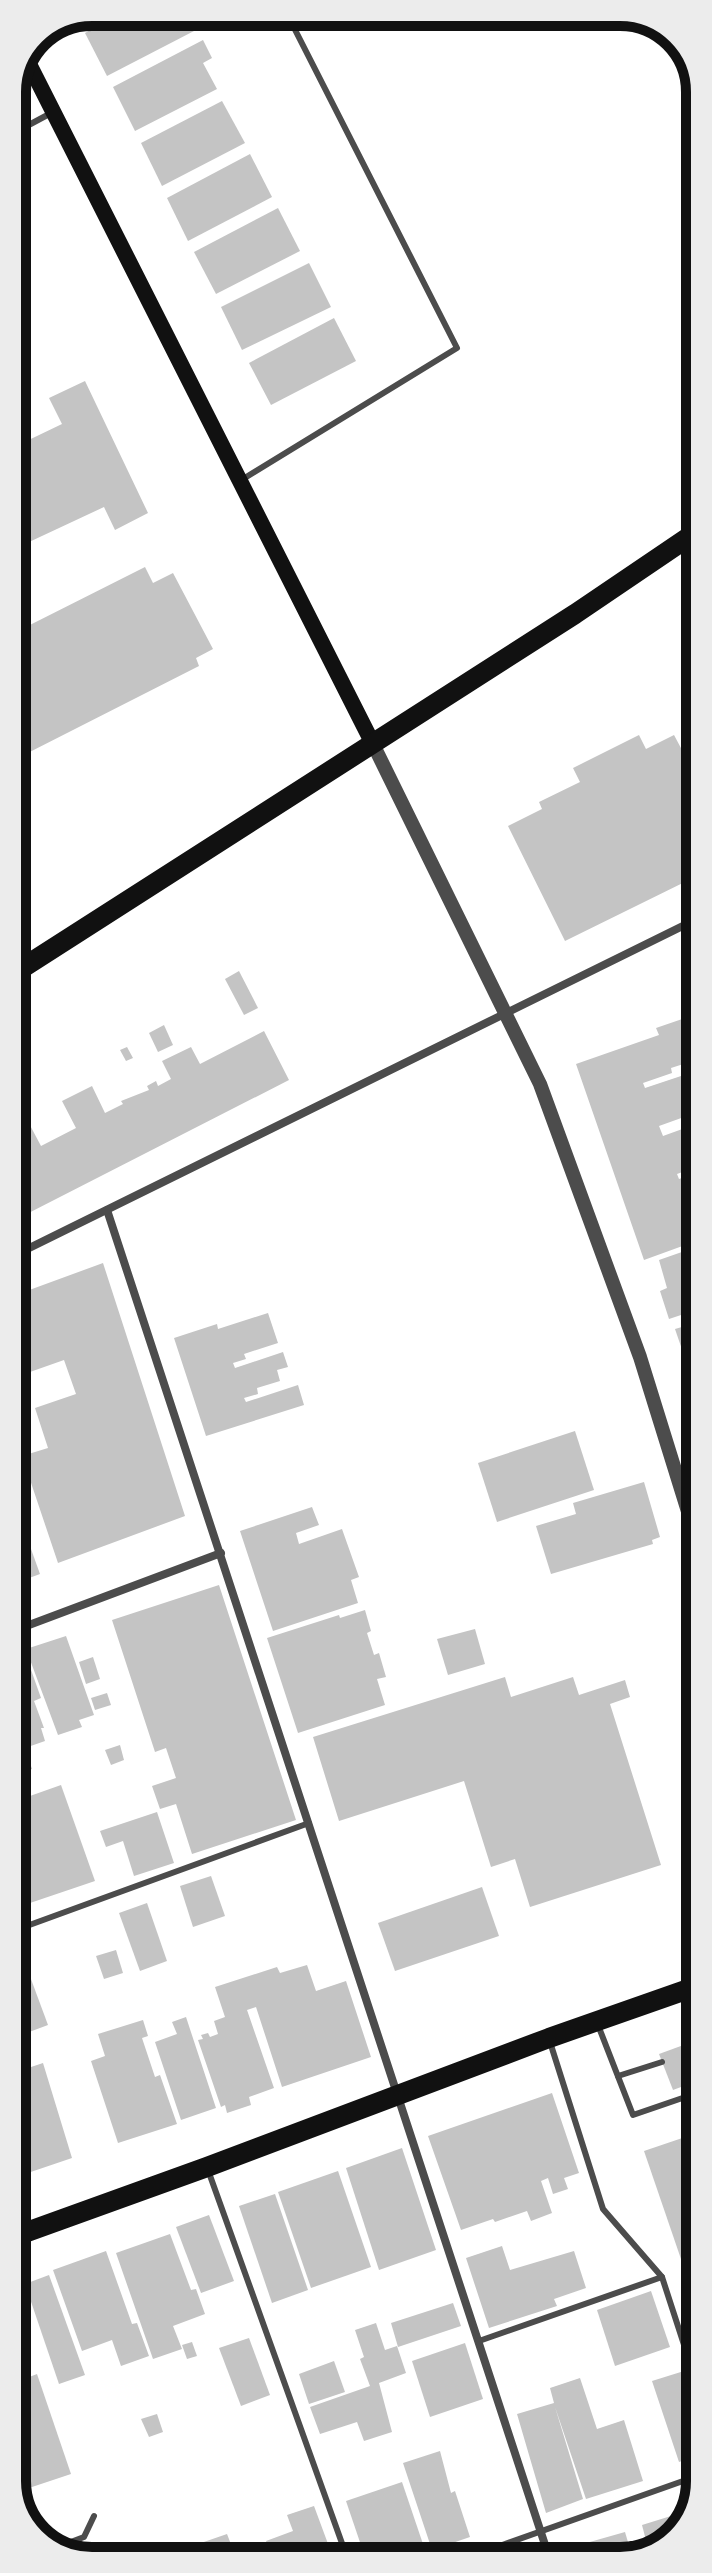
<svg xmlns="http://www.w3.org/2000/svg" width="712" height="2573" font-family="'Roboto Serif',serif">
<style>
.building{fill:#c4c4c4}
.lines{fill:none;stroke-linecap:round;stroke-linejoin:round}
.service{stroke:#4c4c4c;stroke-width:6}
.minor{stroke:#4c4c4c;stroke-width:8}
.tertiary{stroke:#4c4c4c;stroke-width:14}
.secondary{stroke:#111;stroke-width:16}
.primary{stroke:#111;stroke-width:20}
.rim{fill:none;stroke:#111;stroke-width:10}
</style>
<rect width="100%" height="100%" fill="#fff"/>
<g class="building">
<path d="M125 12H185L194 31 107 76 85 33Z"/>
<path d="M203 40 212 58 203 63 217 89 135 131 113 87Z"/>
<path d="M222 101 245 143 162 186 141 143Z"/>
<path d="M250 154 272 197 188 241 167 198Z"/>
<path d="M278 208 300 251 216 294 194 252Z"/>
<path d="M309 263 331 307 242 350 221 307Z"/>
<path d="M334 318 356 361 271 405 249 363Z"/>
<path d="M85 381 148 513 115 530 104 507 12 550V448L62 424 49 398Z"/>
<path d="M145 567 153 583 173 573 213 649 196 658 199 666 12 761V634Z"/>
<path d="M639 735 646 749 674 735 682 750 699 742V875L565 941 508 826 542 809 539 802 580 782 573 768Z"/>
<path d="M239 971 258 1008 244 1015 225 979Z"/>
<path d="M691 1016 699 1039V1059L671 1068 672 1073 643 1083 645 1088 684 1075 691 1093 698 1112 659 1126 663 1136 699 1123V1166L677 1174 679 1179 699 1172V1188L684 1193 687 1200 699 1195V1240L644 1260 576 1064 659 1035 656 1028Z"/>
<path d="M164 1025 173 1045 158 1052 149 1033Z"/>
<path d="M264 1031 289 1080 13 1221V1120L24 1114 41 1146 76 1128 62 1101 92 1086 105 1113 123 1104 121 1101 149 1090 147 1086 156 1081 158 1086 171 1079 162 1061 191 1047 200 1064Z"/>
<path d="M127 1047 133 1058 126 1061 120 1050Z"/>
<path d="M699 1246V1309L669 1319 660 1291 667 1288 659 1260Z"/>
<path d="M103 1263 185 1516 58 1563 22 1456 48 1448 35 1408 76 1394 64 1360 13 1378V1296Z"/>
<path d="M268 1313 278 1343 244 1354 246 1359 233 1363 235 1368 283 1352 288 1367 277 1370 280 1381 257 1388 258 1394 244 1398 246 1402 298 1385 304 1405 206 1436 174 1338 217 1324 218 1329Z"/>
<path d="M699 1322V1399L675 1329Z"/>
<path d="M575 1431 594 1490 497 1522 478 1463Z"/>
<path d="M644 1482 660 1537 652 1540 653 1544 551 1574 536 1526 576 1514 573 1503Z"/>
<path d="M13 1499 40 1574 13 1584Z"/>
<path d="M312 1507 319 1525 296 1533 299 1544 342 1529 359 1577 351 1580 358 1603 273 1631 240 1531Z"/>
<path d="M219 1585 296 1820 192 1854 176 1804 160 1809 152 1786 176 1778 166 1748 155 1752 112 1620Z"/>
<path d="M365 1610 371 1631 367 1633 374 1655 379 1653 386 1677 377 1679 385 1705 298 1733 267 1638 339 1615 340 1618Z"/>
<path d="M475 1629 485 1664 448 1675 437 1639Z"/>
<path d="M66 1636 94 1715 79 1720 82 1727 58 1735 26 1649Z"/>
<path d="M24 1650 41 1698 34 1701 44 1728H41L45 1741 25 1748 32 1769 13 1776V1654Z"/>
<path d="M93 1657 100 1679 86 1684 79 1662Z"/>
<path d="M505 1677 511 1697 573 1677 579 1695 625 1680 630 1697 610 1704 661 1865 530 1907 515 1859 491 1867 464 1781 339 1821 313 1737Z"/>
<path d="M107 1693 111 1705 95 1710 91 1698Z"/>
<path d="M120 1745 124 1760 111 1765 105 1750Z"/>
<path d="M61 1785 95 1881 30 1903 13 1855V1802Z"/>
<path d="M157 1812 174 1863 134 1876 123 1841 106 1847 100 1831Z"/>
<path d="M13 1870 30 1917 13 1923Z"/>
<path d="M211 1876 225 1916 193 1927 180 1886Z"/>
<path d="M482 1887 499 1936 395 1971 378 1923Z"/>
<path d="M147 1903 167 1961 140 1971 119 1913Z"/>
<path d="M18 1944 48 2025 13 2038V1946Z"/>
<path d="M116 1950 123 1973 104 1979 96 1956Z"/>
<path d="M307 1965 316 1991 346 1981 371 2057 282 2087 256 2007 247 2010 274 2088 249 2097 251 2105 227 2113 225 2105 221 2107 198 2040 203 2039 201 2035 208 2033 210 2037 218 2034 214 2021 225 2017 215 1987 277 1967 280 1973Z"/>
<path d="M186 2017 216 2108 181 2120 155 2042 177 2034 172 2022Z"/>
<path d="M143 2020 148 2036 142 2038 155 2077 160 2075 177 2124 118 2143 91 2061 105 2056 98 2034Z"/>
<path d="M700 2039V2080L673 2090 659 2054Z"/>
<path d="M43 2063 72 2158 13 2178V2083L16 2088 21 2087 16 2072Z"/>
<path d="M552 2093 579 2173 564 2178 568 2189 553 2194 548 2178 541 2181 552 2213 531 2221 527 2211 495 2222 493 2219 461 2230 428 2136Z"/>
<path d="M700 2132V2256L682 2262 644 2151Z"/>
<path d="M402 2148 436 2250 379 2270 346 2168Z"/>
<path d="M338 2171 371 2267 311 2288 278 2192Z"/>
<path d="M275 2194 308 2290 272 2303 239 2206Z"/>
<path d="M209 2215 234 2281 201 2293 176 2227Z"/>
<path d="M170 2234 191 2290 196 2289 205 2314 173 2326 182 2349 153 2359 116 2253Z"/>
<path d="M502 2246 510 2270 574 2251 586 2288 554 2299 557 2306 489 2328 466 2258Z"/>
<path d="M106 2251 132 2324 137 2323 149 2356 121 2366 112 2340 82 2351 53 2270Z"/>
<path d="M49 2275 85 2375 59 2384 25 2284Z"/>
<path d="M651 2291 670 2347 615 2366 597 2310Z"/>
<path d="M700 2296V2343L696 2344 682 2302Z"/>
<path d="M453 2303 461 2326 398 2347 391 2323Z"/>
<path d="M376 2323 385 2350 397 2346 406 2373 379 2383 392 2432 364 2441 357 2422 320 2434 310 2407 370 2386 360 2359 364 2357 355 2330Z"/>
<path d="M249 2338 270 2395 241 2406 219 2348Z"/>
<path d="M192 2342 197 2356 187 2359 182 2345Z"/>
<path d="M465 2343 483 2399 430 2417 412 2361Z"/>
<path d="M334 2361 345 2392 309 2404 299 2374Z"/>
<path d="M684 2371 700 2418V2455L679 2462 652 2381Z"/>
<path d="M37 2374 71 2474 14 2493V2383Z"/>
<path d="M580 2378 597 2429 624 2420 643 2481 586 2499 555 2407 583 2499 546 2513 517 2414 554 2403 550 2388Z"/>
<path d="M157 2414 163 2432 149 2437 141 2419Z"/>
<path d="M440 2451 451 2493 455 2491 470 2537 432 2550 403 2463Z"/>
<path d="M402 2482 424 2547 390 2560H366L346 2501Z"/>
<path d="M314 2506 334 2560H273L266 2541 293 2531 287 2515Z"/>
<path d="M689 2511 680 2533V2534L675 2515Z"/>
<path d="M671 2516 677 2535 649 2552 642 2525Z"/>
<path d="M625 2532 633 2559H568L565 2549Z"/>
<path d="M227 2534 234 2552 257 2544 263 2560H204L198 2544Z"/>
</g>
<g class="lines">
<g class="service">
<path d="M12 134 53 112"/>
<path d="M243 479 457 348 286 12"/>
<path d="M13 1931 309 1823"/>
<path d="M598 2025 633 2115 700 2092"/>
<path d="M550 2042 603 2209 662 2277 700 2394"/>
<path d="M618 2076 662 2062"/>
<path d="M208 2170 348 2560"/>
<path d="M479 2341 662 2277"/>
<path d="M55 2548 84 2537 94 2516"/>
<path d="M460 2560 700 2475"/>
</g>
<g class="minor">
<path d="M107 1210 550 2560"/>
<path d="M13 1256 699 918"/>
<path d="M13 1631 221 1553"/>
</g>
<path class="tertiary" d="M373 744 540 1084 640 1357 699 1547"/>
<path class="secondary" d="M26 58 373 744"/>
<g class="primary">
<path d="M13 974 575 614 699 530"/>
<path d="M13 2237 207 2167 549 2038 700 1985"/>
</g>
</g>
<path d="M0 0H712V2573H0ZM92 26H620A66 66 0 0 1 686 92V2481A66 66 0 0 1 620 2547H92A66 66 0 0 1 26 2481V92A66 66 0 0 1 92 26Z" fill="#ececec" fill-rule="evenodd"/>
<path class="rim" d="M92 26H620A66 66 0 0 1 686 92V2481A66 66 0 0 1 620 2547H92A66 66 0 0 1 26 2481V92A66 66 0 0 1 92 26Z"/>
</svg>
